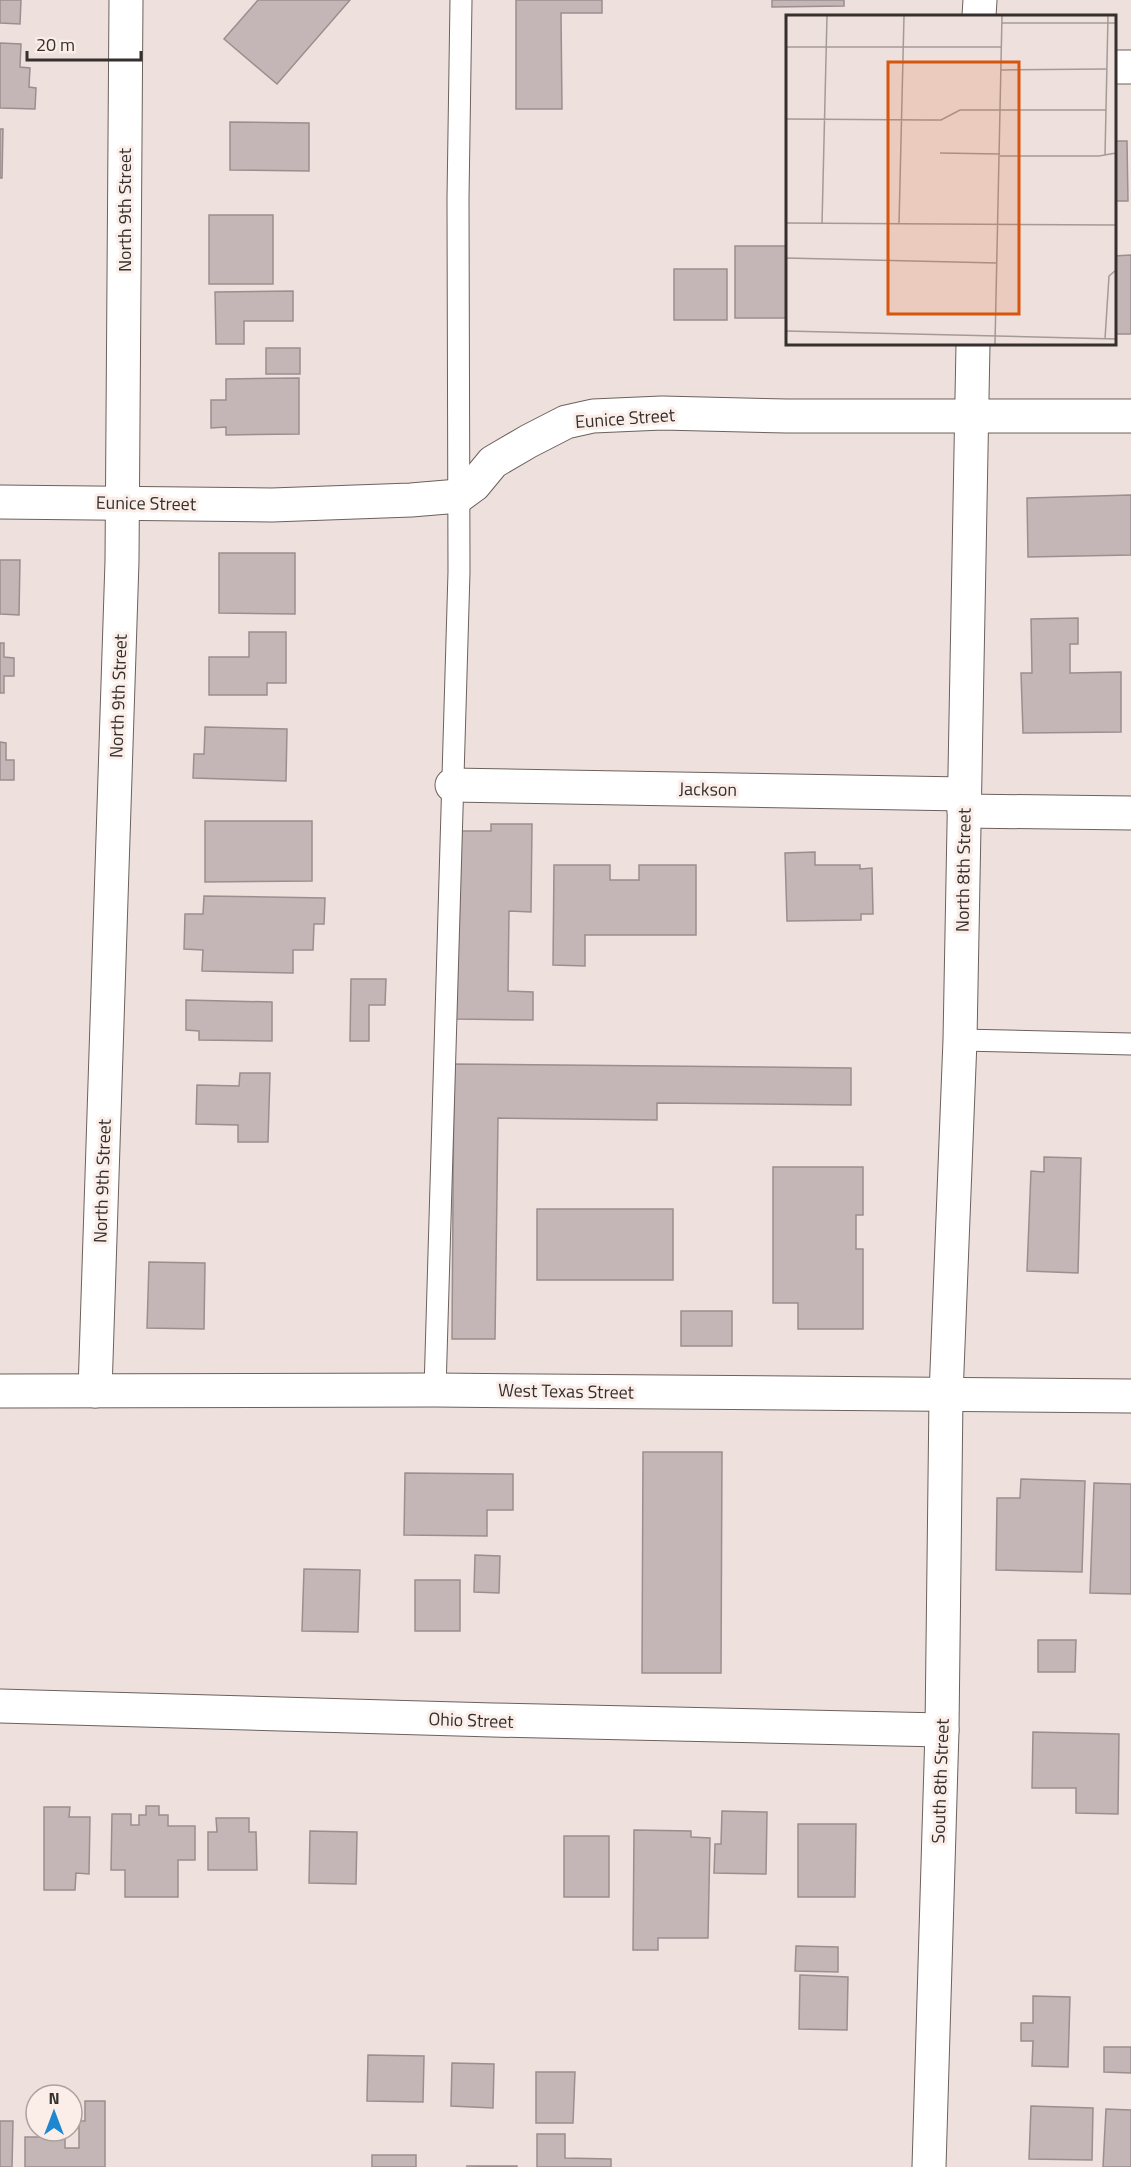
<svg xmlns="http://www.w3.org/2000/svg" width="1131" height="2167" font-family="'Titillium Web',sans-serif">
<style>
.building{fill:#c4b6b7;stroke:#9b8e8f;stroke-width:1.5}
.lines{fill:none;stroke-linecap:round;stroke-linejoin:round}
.service-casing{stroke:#6c615d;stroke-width:23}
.minor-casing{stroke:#6c615d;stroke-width:35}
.tertiary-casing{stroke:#6c615d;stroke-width:35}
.service{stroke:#fff;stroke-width:21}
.minor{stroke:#fff;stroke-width:33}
.tertiary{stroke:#fff;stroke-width:33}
.labels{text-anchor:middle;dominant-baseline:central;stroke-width:6;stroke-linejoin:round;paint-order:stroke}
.street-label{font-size:18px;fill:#35302e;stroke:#fbeee9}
.inset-road{fill:none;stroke:#a49a96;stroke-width:1.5}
.view{fill:#d6550f;fill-opacity:0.15;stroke:#d6550f;stroke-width:3}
.inset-edge{fill:none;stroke:#35302e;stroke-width:3}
</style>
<rect width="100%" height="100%" fill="#eee0dc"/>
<g class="building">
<path d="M0 0H21L20 24 0 23Z"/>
<path d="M258 0H350L277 84 224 39Z"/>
<path d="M516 0H602V13H561L562 109H516Z"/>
<path d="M772 0H844V6L772 7Z"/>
<path d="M0 43 21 44 20 67 30 68 29 87 36 88 35 109 0 108Z"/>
<path d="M230 122 309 123V171L230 170Z"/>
<path d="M0 129H3L2 178H0Z"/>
<path d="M1114 141H1127L1128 201H1114Z"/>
<rect x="209" y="215" width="64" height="69"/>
<path d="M735 246H787L788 318H735Z"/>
<path d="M1131 255V334H1114V256Z"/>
<rect x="674" y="269" width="53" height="51"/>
<path d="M293 291V321H244V344H216L215 292Z"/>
<rect x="266" y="348" width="34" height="26"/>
<path d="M299 378V434L226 435V427L211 428V400H226V379Z"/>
<path d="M1131 495V555L1028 557 1027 498Z"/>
<path d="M219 553H295V614L219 613Z"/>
<path d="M0 560H20L19 615 0 614Z"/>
<path d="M1078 618V644H1070V673L1121 672V732L1023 733 1021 673H1032L1031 619Z"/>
<path d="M249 632H286V683H267V695H209V657H249Z"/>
<path d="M0 643H4V657L14 658V676H4V693H0Z"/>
<path d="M205 727 287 729 286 781 193 778 194 754H204Z"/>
<path d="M0 742 6 743V760H14V780H0Z"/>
<path d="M205 821H312V881L205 882Z"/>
<path d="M491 824H532L531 912 509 911 508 991 533 992V1020L455 1019 458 831H491Z"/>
<path d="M815 852V865H860V869L872 868 873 914H861V920L787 921 785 853Z"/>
<path d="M554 865H610V880H639V865H696V935H585V966L553 965Z"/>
<path d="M204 896 325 898 324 924H314L313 950H293V973L202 971 203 950 184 949 185 914H203Z"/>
<path d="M351 979H386L385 1005H369V1041H350Z"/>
<path d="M186 1000 272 1002V1041L199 1040V1031L186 1030Z"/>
<path d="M454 1064 851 1068V1105L657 1103V1120L498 1118 495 1339H452Z"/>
<path d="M240 1073H270L268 1142H238V1125L196 1124 197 1085 239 1086Z"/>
<path d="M1044 1157 1081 1158 1078 1273 1027 1271 1031 1171 1044 1172Z"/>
<path d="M773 1167H863V1215H856V1249H863V1329H798V1303H773Z"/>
<rect x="537" y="1209" width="136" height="71"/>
<path d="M149 1262 205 1263 204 1329 147 1328Z"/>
<rect x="681" y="1311" width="51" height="35"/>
<path d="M643 1452H722L721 1673H642Z"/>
<path d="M405 1473 513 1474V1510H487V1536L404 1535Z"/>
<path d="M1021 1479 1085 1481 1082 1572 996 1570 997 1498H1020Z"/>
<path d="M1094 1483 1131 1484V1594L1090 1593Z"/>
<path d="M475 1555 500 1556 499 1593 474 1592Z"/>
<path d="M304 1569 360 1570 358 1632 302 1631Z"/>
<rect x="415" y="1580" width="45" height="51"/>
<path d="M1038 1640H1076L1075 1672H1038Z"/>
<path d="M1033 1732 1119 1734 1118 1814 1076 1813V1788H1032Z"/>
<path d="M146 1806H159V1815H168V1826H195V1860H178V1897H125V1870H111L112 1814H131V1825H139V1815H146Z"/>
<path d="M44 1807H70L69 1817H90L89 1874 76 1873 75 1890H44Z"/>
<path d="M722 1811 767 1812 766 1874 714 1873 715 1844H721Z"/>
<path d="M216 1818H249V1832H256L257 1870H208V1832H217Z"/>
<path d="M798 1824H856L855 1897H798Z"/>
<path d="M634 1830 691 1831V1837L710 1838 708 1938H658V1950H633Z"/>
<path d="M310 1831 357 1832 356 1884 309 1883Z"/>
<rect x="564" y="1836" width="45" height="61"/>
<path d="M796 1946 838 1947V1972L795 1971Z"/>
<path d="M800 1975 848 1977 847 2030 799 2029Z"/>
<path d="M1033 1996 1070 1997 1068 2067 1032 2066 1033 2041H1021V2023H1033Z"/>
<path d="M1104 2047H1131V2073L1104 2072Z"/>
<path d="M368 2055 424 2056 423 2102 367 2101Z"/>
<path d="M452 2063 494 2064 493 2108 451 2106Z"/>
<path d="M536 2072H575L573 2123H536Z"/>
<path d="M85 2101H105V2167H25V2137H65V2148H79V2121H85Z"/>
<path d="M1031 2106 1093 2108 1092 2160 1029 2159Z"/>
<path d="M1106 2109 1131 2110V2167H1103Z"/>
<path d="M0 2121H13L12 2167H0Z"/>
<path d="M537 2134H565V2158L611 2159V2167H537Z"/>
<rect x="372" y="2155" width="44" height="12"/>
<path d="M466 2166H517V2167Z"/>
</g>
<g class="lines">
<g class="service-casing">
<g id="service">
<path d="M960 1040 1131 1044"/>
<path d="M435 1390 459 572 458 198 461 0"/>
</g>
</g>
<g class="minor-casing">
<g id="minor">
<path d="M979 16 980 0"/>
<path d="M1114 67H1131"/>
<path d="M0 502 272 505 411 500 459 496 474 485 493 462 529 441 566 422 593 416 662 413 787 416H1131"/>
<path d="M452 785 964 794"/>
<path d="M964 811 1131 813"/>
<path d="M95 1391 122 561 126 0"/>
<path d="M0 1706 493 1720 942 1730"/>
<path d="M929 2167 942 1730 946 1396 960 1040 973 344"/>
</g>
</g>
<g class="tertiary-casing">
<path id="tertiary" d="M0 1391 435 1390 1131 1396"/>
</g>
<use href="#service" class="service"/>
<use href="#minor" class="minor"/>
<use href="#tertiary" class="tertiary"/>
</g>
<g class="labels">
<g class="street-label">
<text transform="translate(124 210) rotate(-90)">North 9th Street</text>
<text transform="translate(625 418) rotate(-4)">Eunice Street</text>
<text transform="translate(146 503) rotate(1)">Eunice Street</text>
<text transform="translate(118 696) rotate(-88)">North 9th Street</text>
<text transform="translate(708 789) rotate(1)">Jackson</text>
<text transform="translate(963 870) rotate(-89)">North 8th Street</text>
<text transform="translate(102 1181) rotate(-88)">North 9th Street</text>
<text transform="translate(566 1391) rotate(1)">West Texas Street</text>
<text transform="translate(471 1720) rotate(2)">Ohio Street</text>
<text transform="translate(940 1781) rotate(-88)">South 8th Street</text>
</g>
</g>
<g transform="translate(786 15)">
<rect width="330" height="330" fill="#eee0dc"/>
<path class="inset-road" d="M216 8H330M0 32H216M215 55 320 54M0 104 141 105H155L174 95H320M154 138 214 139M319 140 322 1M214 141H313L330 138M0 208 330 210M36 209 41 1M113 209 118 1M0 243 211 248M0 316 330 324M319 324 323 261 330 255M209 329 216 1"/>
<path class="view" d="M102 47H233V299H102Z"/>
<rect width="330" height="330" class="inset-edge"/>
</g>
<g transform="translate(54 2113)"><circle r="28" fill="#fbeee9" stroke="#aca29e" stroke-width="1.5"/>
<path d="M0-4.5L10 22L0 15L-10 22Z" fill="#1f86d0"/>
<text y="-9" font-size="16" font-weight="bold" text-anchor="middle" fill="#35302e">N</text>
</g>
<path d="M27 51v9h114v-9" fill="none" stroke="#35302e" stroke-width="3"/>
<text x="36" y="51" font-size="18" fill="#35302e" stroke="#fbeee9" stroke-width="4.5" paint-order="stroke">20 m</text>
</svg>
